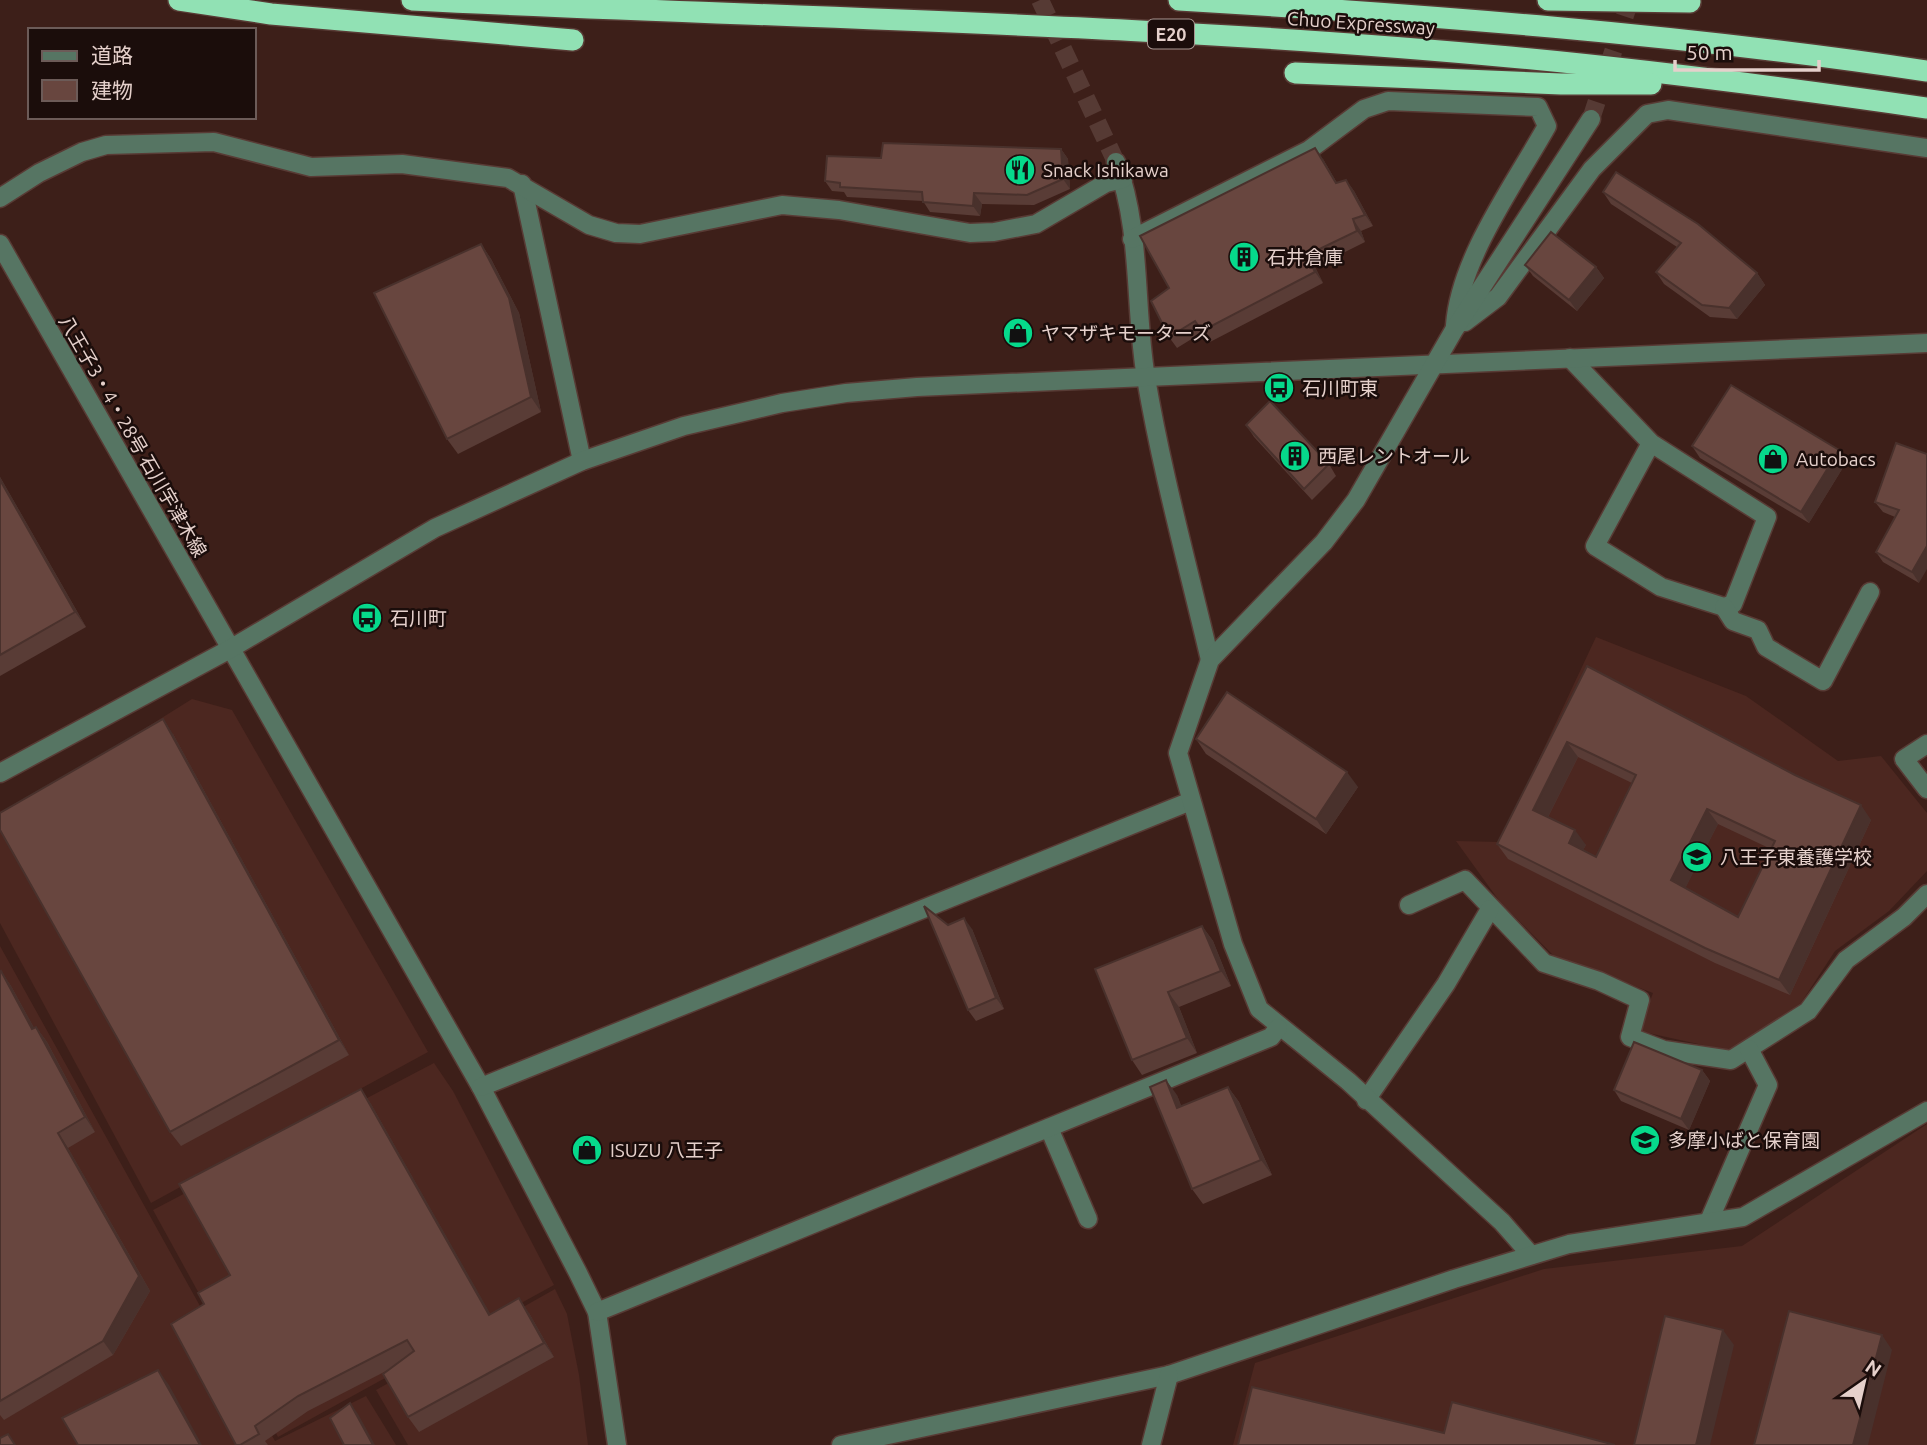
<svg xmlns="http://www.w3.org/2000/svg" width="1927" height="1445" font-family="Ubuntu,'Noto Sans JP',sans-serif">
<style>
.built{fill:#4c2720}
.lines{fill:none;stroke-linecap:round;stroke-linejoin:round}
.minor-tunnel{stroke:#563a34;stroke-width:18;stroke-dasharray:18 9;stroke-linecap:butt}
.minor-casing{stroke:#583b35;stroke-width:21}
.highway-casing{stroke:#583b35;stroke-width:24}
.minor{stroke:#567563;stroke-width:18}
.highway{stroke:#91e1b4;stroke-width:21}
.wall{fill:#593c36;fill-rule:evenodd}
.shaded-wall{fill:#49312c}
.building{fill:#68463f;stroke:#49312c;stroke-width:2;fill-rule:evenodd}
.labels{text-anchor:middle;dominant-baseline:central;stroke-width:5;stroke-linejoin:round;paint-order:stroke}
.shield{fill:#1b0d0b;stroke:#a89691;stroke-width:2}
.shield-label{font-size:18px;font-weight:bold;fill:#e5d0cb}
.street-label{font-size:19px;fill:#e5d0cb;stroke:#1b0d0b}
.poi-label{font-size:19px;fill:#e5d0cb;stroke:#1b0d0b;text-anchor:start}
</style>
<rect width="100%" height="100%" fill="#3d1f19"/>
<g class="built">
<path d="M1596 637 1746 696 1838 761 1881 756 1927 813V871L1889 911 1835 951 1801 1003 1730 1051 1639 1031 1653 993 1554 956 1500 902 1456 841 1500 842Z"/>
<path d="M192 699 232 710 428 1052 151 1203 0 923V819Z"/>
<path d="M0 946 275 1441 366 1396 396 1445H0Z"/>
<path d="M434 1063 453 1091 554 1285 278 1437 153 1210Z"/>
<path d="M1927 1124V1445H1233L1255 1363 1544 1269 1742 1246Z"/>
<path d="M555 1289 567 1314 579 1375 588 1445H408L376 1390Z"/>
</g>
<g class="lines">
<g class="minor-tunnel">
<path d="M1040 0 1116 162"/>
<path d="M1591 119 1630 0"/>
</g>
<g class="minor-casing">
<g id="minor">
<path d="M1116 162C1142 229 1134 308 1146 378 1162 473 1188 566 1210 660"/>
<path d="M522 184 582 461"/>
<path d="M0 198 39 173 82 152 106 145 214 142 311 167 402 164 508 178 589 225 616 233 640 234 782 205 839 210 970 233 994 232 1036 224 1106 183 1123 179"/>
<path d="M1132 239 1309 150 1364 109 1388 101 1538 107 1547 126C1514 185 1460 258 1455 325"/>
<path d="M0 244 481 1087 578 1273 597 1312 617 1445"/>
<path d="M1465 322 1498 297 1592 169 1647 114 1668 110 1927 148"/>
<path d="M1570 358 1651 443 1767 517 1733 604 1724 607 1661 587 1595 546 1651 443"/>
<path d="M1724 607 1733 621 1758 630 1766 647 1823 681 1870 592"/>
<path d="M1927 744 1904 759 1927 789"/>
<path d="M0 773 230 649 435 528 582 461 684 426 782 403 846 393 917 387 1927 343"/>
<path d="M1409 905 1465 880 1544 963 1599 981 1640 1000 1630 1037 1664 1050 1731 1060 1808 1011 1846 960 1904 917 1927 894"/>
<path d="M481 1087 1191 801"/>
<path d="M1366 1100 1446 984 1490 909"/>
<path d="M1049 1128 1088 1219"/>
<path d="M1709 1221 1768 1085 1749 1049"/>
<path d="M1531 1255 1502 1222 1348 1081 1259 1009 1233 944 1178 753 1210 660 1324 542 1356 500 1454 330 1591 119"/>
<path d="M597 1312 1271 1037 1278 1028"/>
<path d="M841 1445 1169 1375 1454 1279 1569 1244 1743 1217 1927 1111"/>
<path d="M1151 1445 1169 1375"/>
</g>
</g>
<g class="highway-casing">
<g id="highway">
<path d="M179 0 271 14 573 40"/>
<path d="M412 0C778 18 1145 23 1510 57 1650 70 1788 88 1927 108"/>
<path d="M1179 0C1430 15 1679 34 1927 71"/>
<path d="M1548 0 1690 2"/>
<path d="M1295 73 1561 84H1651"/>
</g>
</g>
<use href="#minor" class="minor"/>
<use href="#highway" class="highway"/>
</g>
<g class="wall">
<path d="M1061 149 1068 159 1070 189 1034 205 982 204 980 216 930 212 923 201 847 197 844 192 832 191 825 181 881 158Z"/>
<path d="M1323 159 1337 183 1346 180 1354 191 1373 226 1361 231 1365 242 1315 267 1323 283 1210 342 1203 332 1177 348 1169 337V288Z"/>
<path d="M1603 192 1757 273 1765 285 1737 319 1710 317 1664 284 1656 272 1677 247 1611 204Z"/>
<path d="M481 244 491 259 519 313 541 412 458 454 447 439Z"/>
<path d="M1525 265 1596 267 1604 278 1577 311 1533 276Z"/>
<path d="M1246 425 1329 464 1336 476 1312 500 1254 437Z"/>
<path d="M1896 443 1919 583 1883 562 1876 552 1895 517 1883 512 1875 502Z"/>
<path d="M1692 446 1847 461 1809 523 1700 458Z"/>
<path d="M0 477 86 627 0 676Z"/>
<path d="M1587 666 1871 820 1790 995 1715 963 1508 859 1497 844ZM1578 757 1632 783 1596 857 1583 850 1586 845 1548 817ZM1718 824 1771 849 1738 917 1685 888Z"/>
<path d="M173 734 349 1055 181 1146 170 1132Z"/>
<path d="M1196 739 1358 787 1326 834 1206 754Z"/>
<path d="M948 925 972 929 1004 1009 976 1021 968 1010Z"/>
<path d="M1202 926 1213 941 1231 986 1179 1007 1197 1053 1142 1075 1132 1060Z"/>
<path d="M1 971 11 986 34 1028 36 1027 47 1042 95 1132 68 1148 150 1291 113 1355 4 1420 0 1415V972Z"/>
<path d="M1702 1070 1710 1081 1689 1130 1621 1101 1614 1090Z"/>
<path d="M1228 1087 1239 1102 1272 1175 1203 1204 1192 1189 1177 1095 1181 1106Z"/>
<path d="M361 1089 371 1104 490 1314 529 1313 554 1357 419 1432 408 1417 390 1369 308 1411 265 1441 268 1445H236L204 1304 230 1275Z"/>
</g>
<g class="shaded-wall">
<path d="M1315 148 1323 159 1344 195 1336 183Z"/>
<path d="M1061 149 1068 159 1070 189 1063 179Z"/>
<path d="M1346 180 1354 191 1373 226 1365 215Z"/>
<path d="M974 193 982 204 980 216 973 206Z"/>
<path d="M1353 219 1361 231 1365 242 1357 231Z"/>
<path d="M481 244 491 259 519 313 541 412 531 397Z"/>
<path d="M1307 255 1315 267 1323 283 1315 272Z"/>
<path d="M1596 267 1604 278 1577 311 1569 300Z"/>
<path d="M1757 273 1765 285 1737 319 1729 308Z"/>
<path d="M1839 450 1847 461 1809 523 1801 512Z"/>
<path d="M0 477 86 627 75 612 0 480Z"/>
<path d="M1927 546V569L1919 583 1912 572Z"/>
<path d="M163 719 173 734 349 1055 339 1040Z"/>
<path d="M1567 742 1578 757 1544 825 1533 810Z"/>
<path d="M1347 772 1358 787 1326 834 1316 819Z"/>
<path d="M1861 805 1871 820 1790 995 1779 980Z"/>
<path d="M1707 809 1718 824 1682 895 1671 880Z"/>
<path d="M1575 830 1586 845 1579 858 1569 843Z"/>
<path d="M964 918 972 929 1004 1009 996 998Z"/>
<path d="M1202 926 1213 941 1231 986 1221 971Z"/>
<path d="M1 971 11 986 43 1044 32 1029Z"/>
<path d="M1168 992 1179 1007 1197 1053 1187 1038Z"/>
<path d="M36 1027 47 1042 95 1132 85 1117Z"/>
<path d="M1702 1070 1710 1081 1689 1130 1681 1119Z"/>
<path d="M1166 1080 1177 1095 1188 1123 1177 1108Z"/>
<path d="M1228 1087 1239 1102 1272 1175 1261 1160Z"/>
<path d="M361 1089 371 1104 499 1329 489 1315Z"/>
<path d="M58 1133 68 1148 150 1291 113 1355 103 1341Z"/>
<path d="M519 1298 529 1313 554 1357 544 1343Z"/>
<path d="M1723 1330 1734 1345 1710 1445H1696Z"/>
<path d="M1882 1335 1892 1350 1868 1445H1853Z"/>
<path d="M158 1370 169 1385 202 1445H200Z"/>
<path d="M350 1403 358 1414 375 1445H373Z"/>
</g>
<g class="building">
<path d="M883 143 1061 149 1063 179 1027 195 974 193 973 206 923 202 922 192 840 187V183L825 181 827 156 881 158Z"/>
<path d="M1315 148 1336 183 1346 180 1365 215 1353 219 1357 231 1307 255 1315 272 1202 331 1195 321 1169 337 1151 301 1169 288 1140 236Z"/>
<path d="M1616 172 1698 224 1757 273 1729 308 1702 305 1656 272 1681 243 1603 192Z"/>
<path d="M1551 232 1596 267 1569 300 1525 265Z"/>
<path d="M481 244 509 298 531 397 447 439 374 293Z"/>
<path d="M1731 385 1839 450 1801 512 1692 446Z"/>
<path d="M1270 401 1329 464 1304 489 1246 425Z"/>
<path d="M1896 443 1927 454V546L1912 572 1876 552 1899 510 1875 502Z"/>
<path d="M0 480 75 612 0 655Z"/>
<path d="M1587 666 1795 775 1861 805 1779 980 1705 948 1497 844ZM1567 742 1636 775 1596 857 1569 843 1575 830 1533 810ZM1707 809 1775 841 1738 917 1671 880Z"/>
<path d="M1227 692 1347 772 1316 819 1196 739Z"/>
<path d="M163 719 339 1040 170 1132 0 830V813Z"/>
<path d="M924 906 948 925 964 918 996 998 968 1010Z"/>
<path d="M1202 926 1221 971 1168 992 1187 1038 1132 1060 1095 969Z"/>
<path d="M1 971 32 1029 36 1027 85 1117 58 1133 139 1276 103 1341 0 1401V972Z"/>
<path d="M1634 1042 1702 1070 1681 1119 1614 1090Z"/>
<path d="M1166 1080 1177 1108 1228 1087 1261 1160 1192 1189 1150 1087Z"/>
<path d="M361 1089 489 1315 519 1298 544 1343 408 1417 383 1374 414 1351 407 1340 298 1396 255 1426 259 1434 240 1445H236L171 1324 204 1304 198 1293 230 1275 179 1184Z"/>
<path d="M1789 1311 1882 1335 1853 1445H1754Z"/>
<path d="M1665 1316 1723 1330 1696 1445H1634Z"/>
<path d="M158 1370 200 1445H78L62 1418Z"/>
<path d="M1252 1387 1444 1433 1452 1402 1615 1445H1238Z"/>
<path d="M350 1403 373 1445H344L330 1418Z"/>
<path d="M8 1434 15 1445H0V1438Z"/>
</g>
<defs>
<g id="restaurant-disc" transform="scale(1.575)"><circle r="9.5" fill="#06d98b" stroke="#1b0d0b"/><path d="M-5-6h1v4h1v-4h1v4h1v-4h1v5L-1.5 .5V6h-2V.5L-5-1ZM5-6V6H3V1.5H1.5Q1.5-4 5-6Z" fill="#111"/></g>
<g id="building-disc" transform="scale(1.575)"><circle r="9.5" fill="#06d98b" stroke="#1b0d0b"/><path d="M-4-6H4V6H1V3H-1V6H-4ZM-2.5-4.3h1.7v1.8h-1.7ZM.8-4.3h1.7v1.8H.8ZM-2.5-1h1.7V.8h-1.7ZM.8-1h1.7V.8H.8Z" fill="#111"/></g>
<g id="shop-disc" transform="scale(1.575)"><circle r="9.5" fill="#06d98b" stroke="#1b0d0b"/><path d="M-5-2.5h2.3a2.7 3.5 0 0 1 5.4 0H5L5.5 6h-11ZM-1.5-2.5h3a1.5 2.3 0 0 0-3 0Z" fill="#111"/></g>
<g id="bus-disc" transform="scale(1.575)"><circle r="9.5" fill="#06d98b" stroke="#1b0d0b"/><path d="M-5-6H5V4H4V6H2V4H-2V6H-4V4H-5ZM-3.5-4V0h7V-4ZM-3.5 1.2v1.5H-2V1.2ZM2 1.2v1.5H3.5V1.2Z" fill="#111"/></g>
<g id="school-disc" transform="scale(1.575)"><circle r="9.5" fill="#06d98b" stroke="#1b0d0b"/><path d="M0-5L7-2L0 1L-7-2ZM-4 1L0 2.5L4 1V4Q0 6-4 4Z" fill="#111"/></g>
</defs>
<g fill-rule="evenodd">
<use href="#restaurant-disc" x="1020" y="170"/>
<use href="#building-disc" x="1244" y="257"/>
<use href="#shop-disc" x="1018" y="333"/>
<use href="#bus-disc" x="1279" y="388"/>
<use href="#building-disc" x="1295" y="456"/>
<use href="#shop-disc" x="1773" y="459"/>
<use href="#bus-disc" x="367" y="618"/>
<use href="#school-disc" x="1697" y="857"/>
<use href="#school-disc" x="1645" y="1140"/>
<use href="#shop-disc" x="587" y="1150"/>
</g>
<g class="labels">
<rect class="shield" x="1148" y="19.5" width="46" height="29" rx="5"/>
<g class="shield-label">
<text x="1171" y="34">E20</text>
</g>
<g class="street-label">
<text transform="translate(1361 23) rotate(4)">Chuo Expressway</text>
<text transform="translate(133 436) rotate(60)">八王子3・4・28号 石川宇津木線</text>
</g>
<g class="poi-label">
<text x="1043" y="170">Snack Ishikawa</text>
<text x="1267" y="257">石井倉庫</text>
<text x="1041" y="333">ヤマザキモーターズ</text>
<text x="1302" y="388">石川町東</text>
<text x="1318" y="456">西尾レントオール</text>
<text x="1796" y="459">Autobacs</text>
<text x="390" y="618">石川町</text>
<text x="1720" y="857">八王子東養護学校</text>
<text x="1668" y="1140">多摩小ばと保育園</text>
<text x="610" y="1150">ISUZU 八王子</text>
</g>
</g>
<rect x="28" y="28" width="228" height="91" fill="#1b0d0b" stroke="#6c5b58" stroke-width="2"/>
<rect x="42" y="51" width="35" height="10" fill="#567563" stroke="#6c5b58" stroke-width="2"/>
<text x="91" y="63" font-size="21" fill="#e5d0cb">道路</text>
<rect x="42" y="80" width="35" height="21" fill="#68463f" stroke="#6c5b58" stroke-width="2"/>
<text x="91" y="98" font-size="21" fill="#e5d0cb">建物</text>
<g transform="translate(1864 1382) rotate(34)" stroke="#1b0d0b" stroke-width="5" paint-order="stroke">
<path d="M0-5L12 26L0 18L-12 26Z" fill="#e5d0cb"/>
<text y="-10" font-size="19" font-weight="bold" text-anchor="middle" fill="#e5d0cb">N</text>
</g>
<path d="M1675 60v10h144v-10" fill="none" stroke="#e5d0cb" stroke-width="3.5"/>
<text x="1686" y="60" font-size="21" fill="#e5d0cb" stroke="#1b0d0b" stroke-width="5" paint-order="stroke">50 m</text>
</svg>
